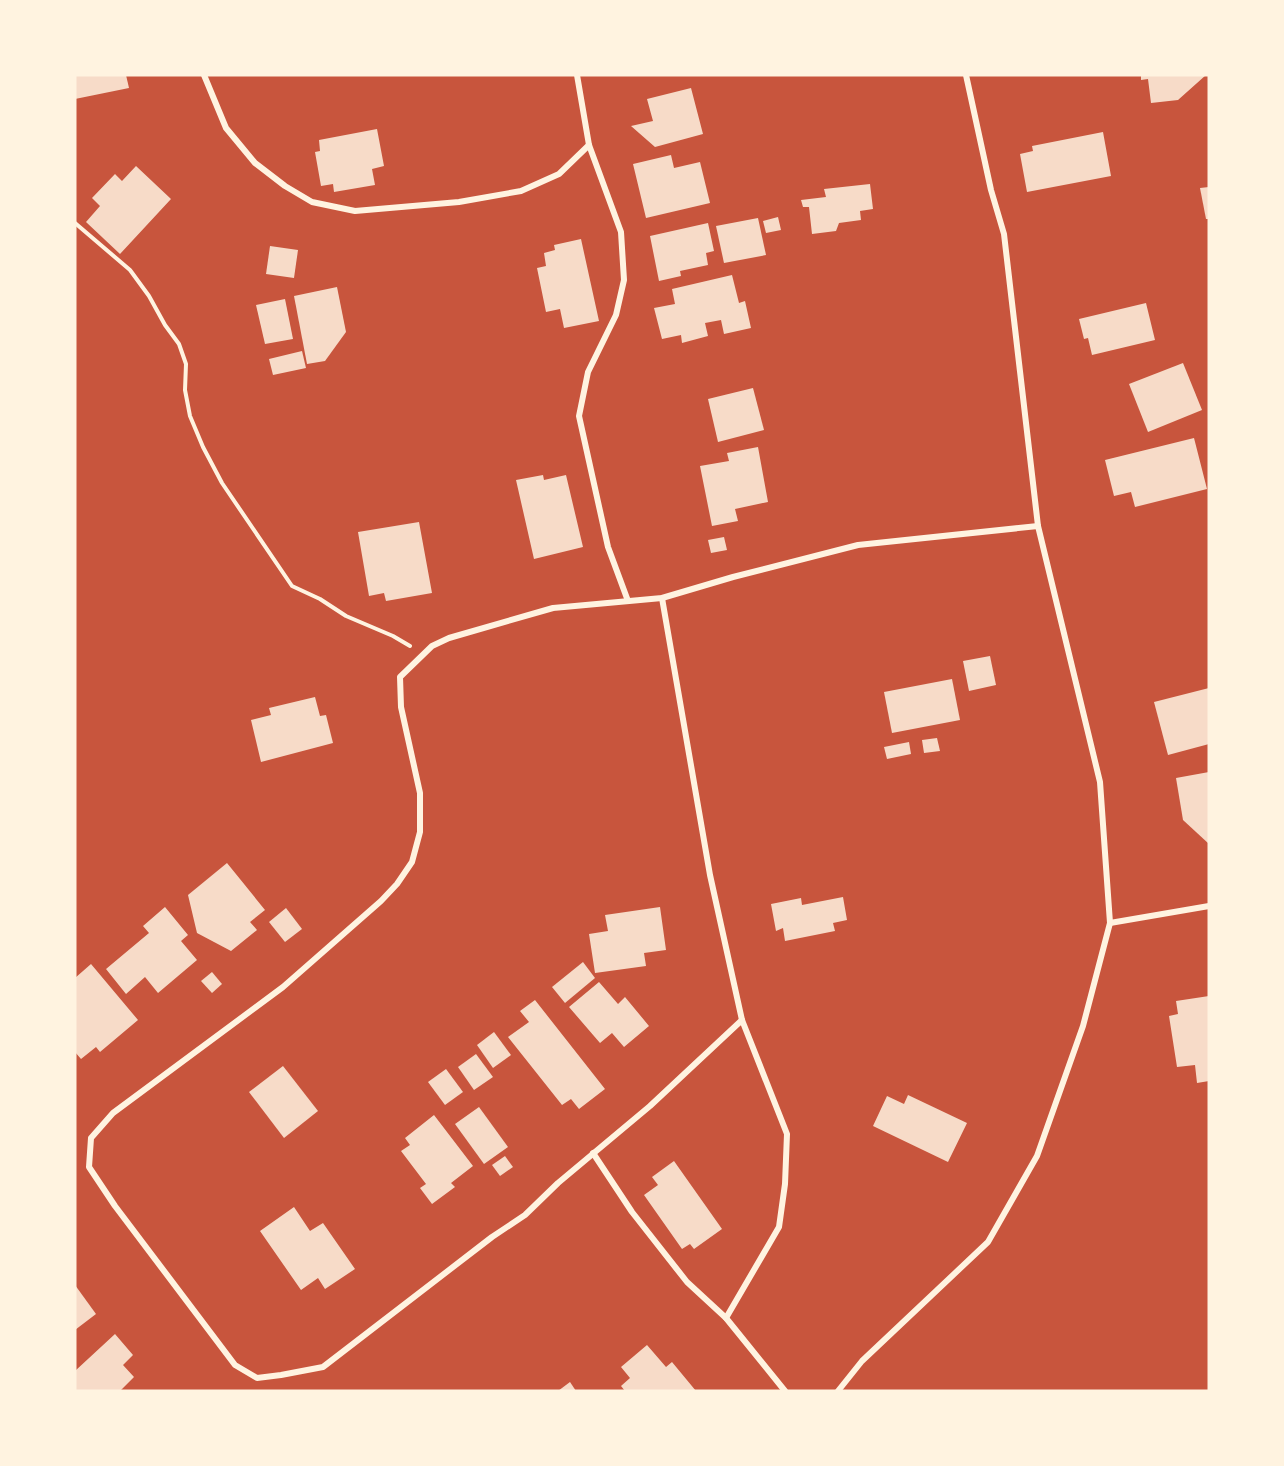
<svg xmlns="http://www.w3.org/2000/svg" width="1284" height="1466" font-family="'Noto Sans',sans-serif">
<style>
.building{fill:#f7dbc8}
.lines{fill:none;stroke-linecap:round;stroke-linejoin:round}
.path{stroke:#fff3e0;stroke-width:4}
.minor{stroke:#fff3e0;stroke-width:6}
</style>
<rect width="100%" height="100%" fill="#c8553d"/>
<g class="building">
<path d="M75 75H126L129 88 75 99Z"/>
<path d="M1141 75H1206L1178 100 1151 103 1148 79 1141 80Z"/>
<path d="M691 88 703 134 655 147 631 126 653 121 647 99Z"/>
<path d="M377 129 384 166 372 169 375 185 334 192 333 184 321 186 315 152 320 151 319 140Z"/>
<path d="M1103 132 1111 176 1027 192 1020 154 1033 151 1032 146Z"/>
<path d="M671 155 674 168 700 162 710 203 646 218 633 164Z"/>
<path d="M136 166 171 199 120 254 86 222 100 206 92 198 115 174 122 181Z"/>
<path d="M870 184 873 209 860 211 861 220 839 223 836 231 812 234 809 207H803L801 200 826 197 824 189Z"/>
<path d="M1209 187V219H1206L1200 188Z"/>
<path d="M778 217 781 230 766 233 763 221Z"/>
<path d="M758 218 766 255 724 263 716 226Z"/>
<path d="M708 223 714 251 706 253 708 265 680 271 681 276 659 281 650 236Z"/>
<path d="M581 239 599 321 564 328 560 309 546 312 537 268 546 266 544 253 555 250 554 245Z"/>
<path d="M270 246 298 250 294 278 266 274Z"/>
<path d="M732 275 739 303 745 301 751 328 724 334 721 320 705 323 708 336 682 343 681 335 662 339 654 308 675 304 672 289Z"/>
<path d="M337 287 346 332 325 361 307 364 294 296Z"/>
<path d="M285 299 293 339 265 344 256 305Z"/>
<path d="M1146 303 1155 340 1092 355 1088 338 1084 339 1079 319Z"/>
<path d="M302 351 306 368 273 375 269 359Z"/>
<path d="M1183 363 1202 410 1148 432 1129 384Z"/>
<path d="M753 388 764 430 718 442 708 399Z"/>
<path d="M1194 438 1207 489 1135 507 1131 492 1114 496 1105 460Z"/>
<path d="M758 447 768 502 735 509 738 521 712 526 700 466 729 461 727 453Z"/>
<path d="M543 475 544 480 566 475 583 547 534 559 516 480Z"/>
<path d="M419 522 432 593 386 601 384 593 369 596 358 532Z"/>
<path d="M724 537 727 550 711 553 708 540Z"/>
<path d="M990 656 996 685 969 691 963 661Z"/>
<path d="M952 679 960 720 892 733 884 692Z"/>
<path d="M1209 688V744L1168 755 1154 702Z"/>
<path d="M315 697 320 716 326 715 333 743 261 762 251 720 271 715 269 708Z"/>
<path d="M937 738 940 751 924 753 922 740Z"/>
<path d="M909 742 911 754 887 759 884 747Z"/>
<path d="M1209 772V844L1183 820 1176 778Z"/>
<path d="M227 863 265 910 250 922 257 930 231 951 197 933 188 895Z"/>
<path d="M843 897 847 920 833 923 835 931 785 941 783 928 776 931 771 904 801 898 802 905Z"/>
<path d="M165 907 188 935 181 941 197 960 158 993 145 977 126 994 106 969 149 933 143 926Z"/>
<path d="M660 907 666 950 644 953 646 966 595 973 589 934 608 931 605 915Z"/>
<path d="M286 908 302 929 285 942 269 922Z"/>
<path d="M583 962 595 978 565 1003 552 987Z"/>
<path d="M91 964 138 1020 100 1052 96 1047 81 1059 75 1052V978Z"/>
<path d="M212 972 222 984 212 993 201 981Z"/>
<path d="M599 982 618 1004 625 997 649 1026 624 1047 612 1033 600 1043 569 1007Z"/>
<path d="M1209 996V1081L1197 1083 1195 1065 1177 1067 1169 1016 1178 1014 1176 1001Z"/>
<path d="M535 1000 605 1089 579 1109 571 1099 562 1105 508 1037 529 1022 520 1011Z"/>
<path d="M494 1032 511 1055 493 1068 477 1045Z"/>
<path d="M476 1054 493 1077 474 1090 458 1067Z"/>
<path d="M283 1066 318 1111 284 1138 249 1092Z"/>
<path d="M446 1069 463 1092 445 1105 428 1082Z"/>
<path d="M908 1095 967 1123 948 1162 873 1126 887 1096 904 1104Z"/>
<path d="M479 1107 508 1147 484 1164 455 1124Z"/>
<path d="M434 1115 473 1166 451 1183 455 1187 432 1204 420 1188 426 1184 401 1151 410 1145 405 1138Z"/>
<path d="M505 1156 513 1167 500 1176 492 1165Z"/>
<path d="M674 1161 722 1229 694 1249 690 1244 682 1249 644 1195 658 1185 652 1177Z"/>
<path d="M294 1207 310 1231 323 1223 355 1269 325 1289 318 1278 301 1290 260 1231Z"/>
<path d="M75 1285 96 1314 75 1330Z"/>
<path d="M115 1334 133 1355 123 1365 134 1377 120 1391H75V1371Z"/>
<path d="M647 1345 666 1367 672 1362 696 1391H625L621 1386 630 1378 621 1367Z"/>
<path d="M570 1382 576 1391H558Z"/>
</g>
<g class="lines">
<path class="path" d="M75 223 130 270 149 296 165 325 179 344 186 364 185 390 190 416 203 447 222 483 292 586 320 599 346 616 393 636 410 646"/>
<g class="minor">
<path d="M204 75 226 128 255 163 285 186 312 202 355 211 459 202 521 191 559 174 589 145"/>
<path d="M577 75 589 145 621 232 624 280 616 315 588 372 579 416 608 547 628 601"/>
<path d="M662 598 710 875 742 1020 787 1134 785 1184 779 1227 726 1318"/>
<path d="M1110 923 1209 906"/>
<path d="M742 1020 650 1106 558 1183 525 1215 492 1237 323 1367 281 1375 257 1378 235 1365 115 1206 89 1167 91 1138 113 1113 283 987 381 901 397 884 412 862 420 832V793L401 707 400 677 432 646 449 638 553 608 662 598 733 577 858 545 1038 526"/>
<path d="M593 1153 632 1212 687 1282 726 1318 785 1391"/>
<path d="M838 1391 862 1361 988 1242 1037 1156 1083 1026 1110 923 1100 782 1038 526 1004 234 991 190 966 75"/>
</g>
</g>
<rect width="1284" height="1466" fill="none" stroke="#fff3e0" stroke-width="153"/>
</svg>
